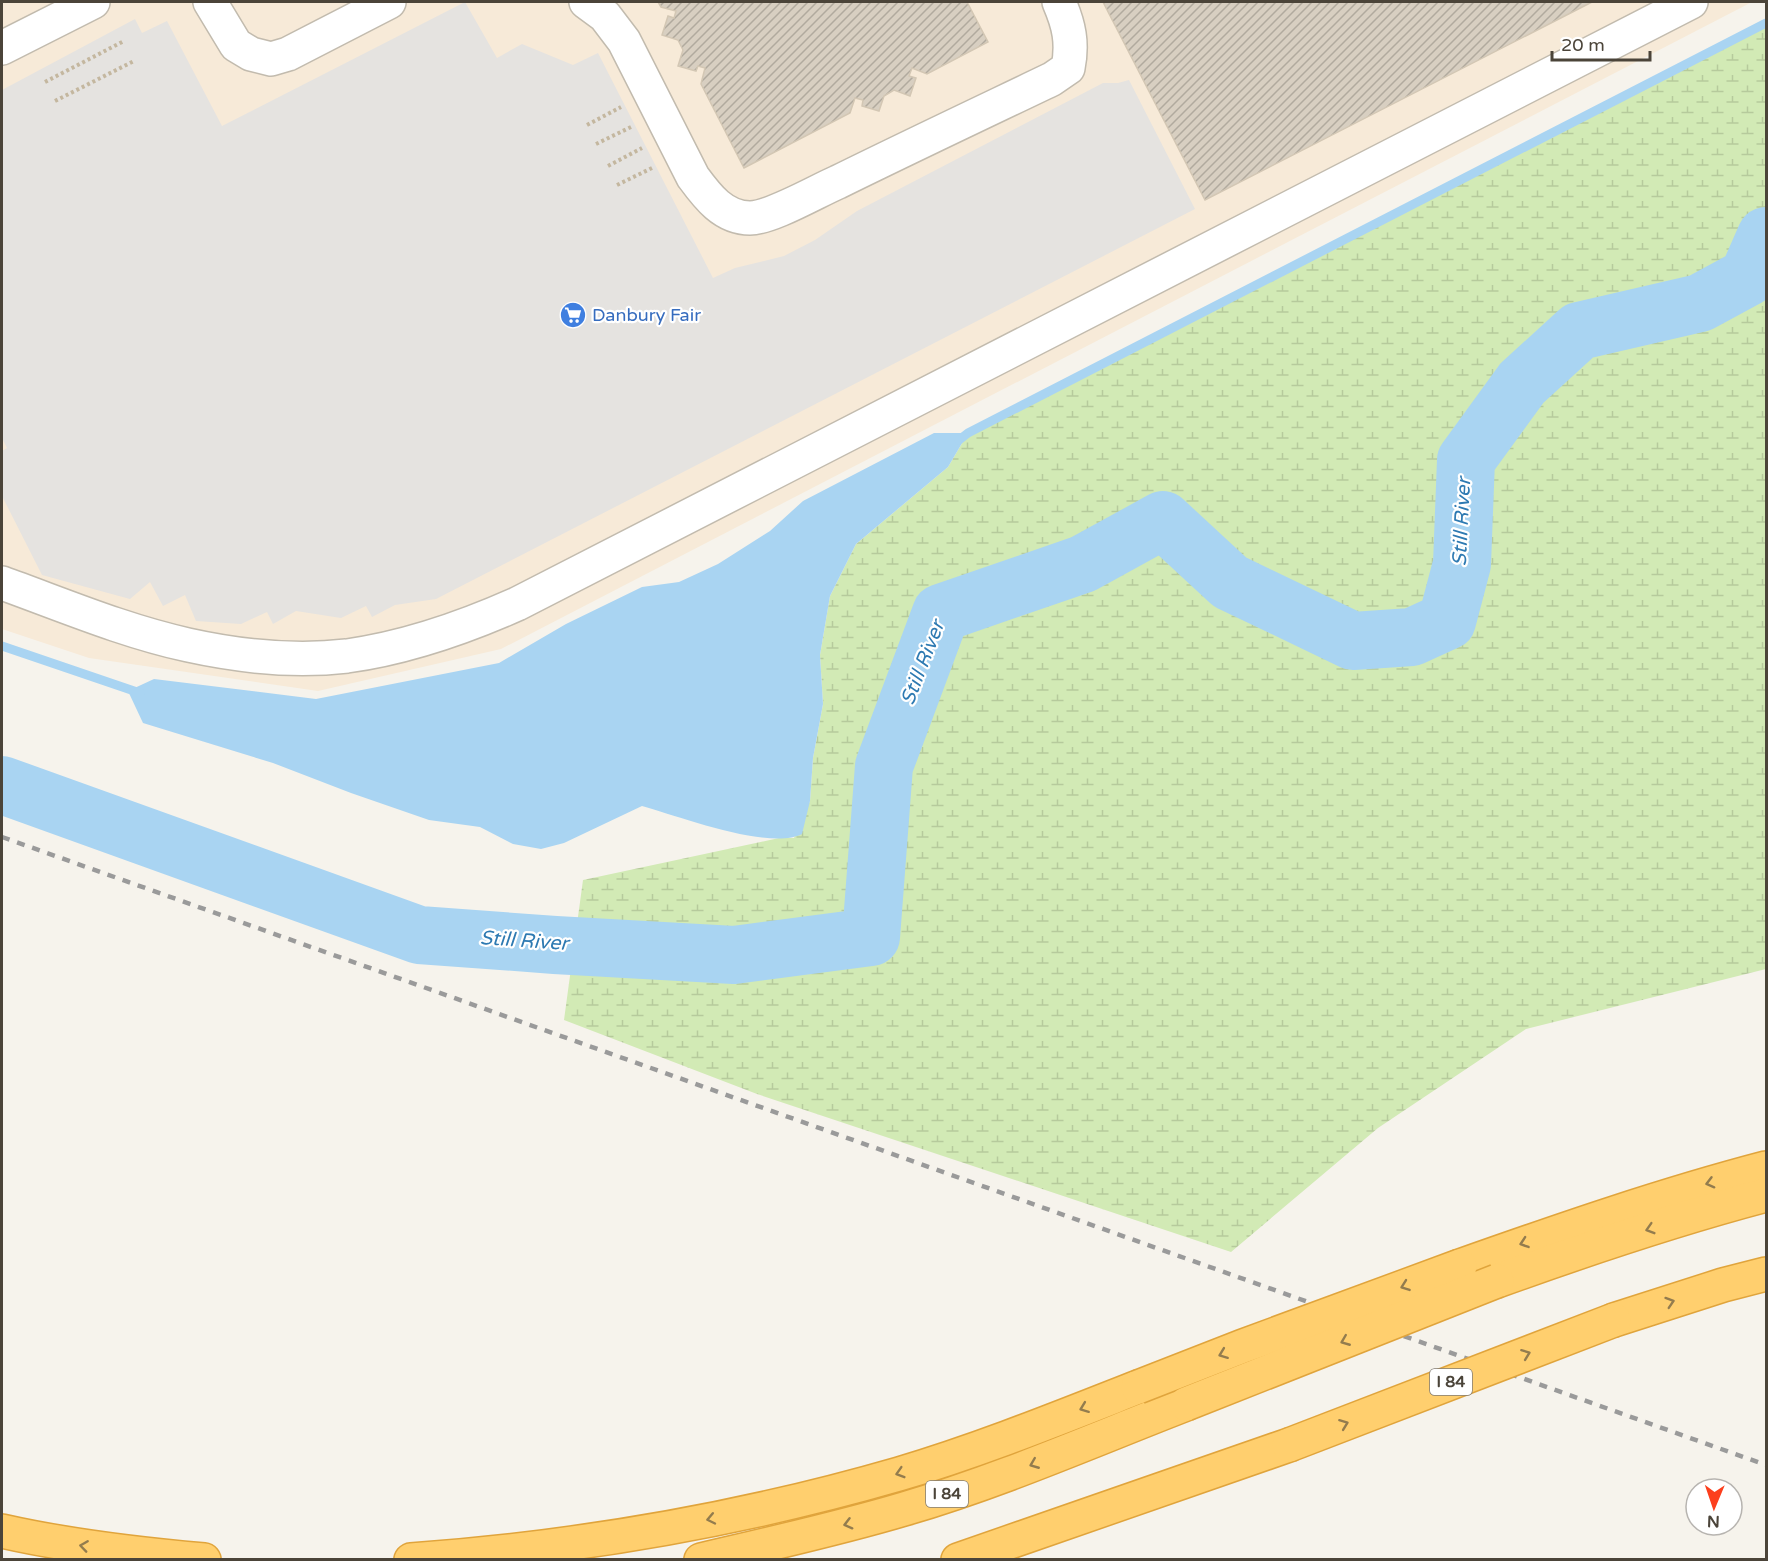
<svg xmlns="http://www.w3.org/2000/svg" width="1768" height="1561" viewBox="0 0 1768 1561" font-family="'Varela Round',sans-serif">
  <style>
    .commercial { fill: #f7ead8 }
    .wetland { fill: url(#wetland-marsh) }
    .parking { fill: #e5e3e0 }
    .water { fill: #a9d4f2 }
    .lines { fill: none; stroke-linecap: round; stroke-linejoin: round }
    .stream { stroke: #a9d4f2; stroke-width: 9 }
    .river { stroke: #a9d4f2; stroke-width: 58 }
    .building { fill: url(#building-hatch); stroke: #d3c7b4; stroke-width: 1.5 }
    .minor-casing { stroke: #c2bbae; stroke-width: 36 }
    .highway-casing { stroke: #e0a43c; stroke-width: 36 }
    .path { stroke: #c4b79f; stroke-width: 4; stroke-dasharray: 3 3; stroke-linecap: butt }
    .minor { stroke: #fff; stroke-width: 33 }
    .highway { stroke: #ffcf6e; stroke-width: 33 }
    .rail { stroke: #9a9a9a; stroke-width: 4.5; stroke-dasharray: 8 8; stroke-linecap: butt }
    .highway-bridge-casing { stroke: #e0a43c; stroke-width: 36; stroke-linecap: butt }
    .highway-bridge { stroke: #ffcf6e; stroke-width: 33 }
    .oneway { stroke: #937c4e }
    .labels { text-anchor: middle; dominant-baseline: central; stroke-width: 4.5; stroke-linejoin: round; paint-order: stroke }
    .shield { fill: #fff; stroke: #817c74; stroke-width: 1.5 }
    .shield-label { font-size: 16px; font-weight: bold; fill: #4b4439 }
    .shop-label { font-size: 18px; fill: #366cbe; stroke: #fff; text-anchor: start }
    .water-label { font-size: 20px; font-style: italic; fill: #2e7ab2; stroke: #fff }
  </style>
  <defs>
    <pattern id="wetland-marsh" width="20" height="14" patternUnits="userSpaceOnUse" patternTransform="scale(1.5)"><rect width="20" height="14" fill="#d2eab5"/><path d="M1 5h8M5 5V1M11 12h8M15 12V8" fill="none" stroke="#b6ca9c"/></pattern>
    <pattern id="building-hatch" width="6" height="6" patternUnits="userSpaceOnUse" patternTransform="scale(1.5)"><rect width="6" height="6" fill="#d8cfc1"/><path d="M-1 1l2-2M0 6l6-6M5 7l2-2" fill="none" stroke="#b1aa9e"/></pattern>
  </defs>
  <rect width="100%" height="100%" fill="#f6f3ec"/>
  <path class="commercial" d="M 2,2 L 1752,2 L 501,649 L 318,691 L 89,658 L 2,629 Z"/>
  <path class="wetland" d="M 1766,23 L 1766,969 L 1526,1029 L 1378,1128 L 1231,1252 L 757,1094 L 564,1020 L 583,880 L 779,838 L 794,838 L 810,801 L 813,758 L 823,704 L 820,655 L 830,596 L 856,544 L 948,467 L 968,433 Z"/>
  <path class="parking" d="M 465,2 L 497,58 L 522,44 L 573,65 L 598,53 L 713,278 L 735,268 L 784,256 L 815,240 L 857,211 L 1103,83 L 1118,83 L 1129,80 L 1195,209 L 436,599 L 395,605 L 372,617 L 366,606 L 341,618 L 296,611 L 273,624 L 267,612 L 241,624 L 196,621 L 185,595 L 163,606 L 150,582 L 130,599 L 42,575 L 2,496 L 2,451 L 7,448 L 2,438 L 2,90 L 135,19 L 142,33 L 167,21 L 222,126 Z"/>
  <path class="water" d="M 934,433 L 968,433 L 948,467 L 856,544 L 830,596 L 820,655 L 823,704 L 813,758 L 810,801 L 802,834 C 770,851 678,816 642,806 L 564,843 L 541,849 L 513,844 L 480,827 L 429,820 L 351,793 L 273,763 L 143,723 L 128,691 L 154,679 L 316,699 L 499,663 L 566,624 L 642,587 L 679,582 L 718,564 L 770,531 L 803,501 Z"/>
  <g class="lines">
    <g class="stream">
      <path d="M 959,440 L 968,433 L 1766,23"/>
      <path d="M 2,646 L 140,693"/>
    </g>
    <path class="river" d="M 2,785 L 419,935 L 555,945 L 734,955 L 871,937 L 884,766 L 941,613 L 1083,564 L 1163,520 L 1230,582 L 1353,641 L 1412,637 L 1447,621 L 1462,564 L 1466,460 L 1522,383 L 1579,331 L 1700,303 L 1748,277 L 1766,236"/>
  </g>
  <g class="building">
    <path d="M 658,2 L 967,2 L 988,42 L 927,74 L 912,68 L 909,76 L 916,78 L 910,96 L 894,90 L 884,96 L 879,111 L 862,106 L 863,100 L 855,98 L 850,113 L 744,168 L 701,84 L 705,68 L 698,66 L 696,71 L 678,66 L 683,50 L 678,40 L 662,35 L 668,16 L 674,18 L 676,11 L 661,7 Z"/>
    <path d="M 1103,2 L 1592,2 L 1205,200 Z"/>
  </g>
  <g class="lines">
    <g class="minor-casing">
      <g id="minor">
        <path d="M 210,2 L 236,45 L 251,54 L 271,59 L 288,54 L 389,2"/>
        <path d="M 586,2 L 605,16 L 624,41 L 693,177 C 707,196 723,218 750,218 C 771,218 817,191 838,182 C 909,147 981,113 1052,79 L 1068,68 C 1073,43 1069,25 1059,2"/>
        <path d="M 2,48 L 93,2"/>
        <path d="M 2,583 C 63,605 124,631 188,645 C 238,656 295,662 347,656 C 405,648 463,628 517,604 L 1691,2"/>
      </g>
    </g>
    <g class="highway-casing">
      <g id="highway">
        <path d="M 1460,1266 C 1562,1230 1663,1195 1766,1168"/>
        <path d="M 1497,1281 C 1586,1249 1675,1219 1766,1195"/>
        <path d="M 1614,1320 L 1723,1285 L 1766,1274"/>
        <path d="M 2,1531 C 68,1546 136,1554 204,1560"/>
        <path d="M 411,1560 C 576,1548 740,1520 899,1474 C 980,1450 1059,1418 1138,1387"/>
        <path d="M 701,1560 C 769,1544 837,1529 904,1509 C 1000,1481 1093,1440 1186,1404"/>
        <path d="M 958,1560 L 1289,1445"/>
      </g>
    </g>
    <g class="path">
      <path d="M 45,82 L 124,41"/>
      <path d="M 55,101 L 134,61"/>
      <path d="M 587,125 L 621,107"/>
      <path d="M 596,144 L 631,127"/>
      <path d="M 608,166 L 642,148"/>
      <path d="M 617,185 L 652,168"/>
    </g>
    <use href="#minor" class="minor"/>
    <use href="#highway" class="highway"/>
    <path class="rail" d="M 2,837 L 1766,1465"/>
    <g class="highway-bridge-casing">
      <g id="highway-bridge">
        <path d="M 1138,1387 L 1243,1346 L 1460,1266"/>
        <path d="M 1186,1404 L 1497,1281"/>
        <path d="M 1289,1445 L 1614,1320"/>
      </g>
    </g>
    <use href="#highway-bridge" class="highway-bridge"/>
  </g>
  <defs><path id="oneway-chevron" d="M-2-3.5L2.5 0L-2 3.5" fill="none" stroke-width="1.6" stroke-linecap="round" stroke-linejoin="round" transform="scale(1.5)"/></defs>
  <g class="oneway">
    <use href="#oneway-chevron" transform="translate(1710 1183) rotate(165)"/>
    <use href="#oneway-chevron" transform="translate(1650 1229) rotate(163)"/>
    <use href="#oneway-chevron" transform="translate(1524 1243) rotate(161)"/>
    <use href="#oneway-chevron" transform="translate(1405 1286) rotate(160)"/>
    <use href="#oneway-chevron" transform="translate(1670 1302) rotate(-18)"/>
    <use href="#oneway-chevron" transform="translate(1345 1341) rotate(158)"/>
    <use href="#oneway-chevron" transform="translate(1223 1354) rotate(159)"/>
    <use href="#oneway-chevron" transform="translate(1526 1354) rotate(-21)"/>
    <use href="#oneway-chevron" transform="translate(1084 1408) rotate(159)"/>
    <use href="#oneway-chevron" transform="translate(1344 1424) rotate(-21)"/>
    <use href="#oneway-chevron" transform="translate(1034 1464) rotate(158)"/>
    <use href="#oneway-chevron" transform="translate(900 1473) rotate(163)"/>
    <use href="#oneway-chevron" transform="translate(711 1519) rotate(168)"/>
    <use href="#oneway-chevron" transform="translate(848 1524) rotate(165)"/>
    <use href="#oneway-chevron" transform="translate(84 1546) rotate(-172)"/>
  </g>
  <defs>
    <g id="supermarket-disc" transform="scale(1.35)"><circle r="9.5" fill="#3f7fe0" stroke="#fff"/><path d="M-6-5.5h2.5l.6 2H6L4.5 2H-2.5L-4.4-4H-6ZM-1.5 3.2a1.3 1.3 0 1 0 .1 0ZM3 3.2a1.3 1.3 0 1 0 .1 0Z" fill="#fff"/></g>
  </defs>
  <g fill-rule="evenodd">
    <use href="#supermarket-disc" x="573" y="315"/>
  </g>
  <g class="labels">
    <g class="shield">
      <rect x="1430" y="1369" width="42" height="26" rx="4.5"/>
      <rect x="926" y="1481" width="42" height="26" rx="4.5"/>
    </g>
    <g class="shield-label">
      <text x="1451" y="1382">I 84</text>
      <text x="947" y="1494">I 84</text>
    </g>
    <g class="shop-label">
      <text x="592" y="315">Danbury Fair</text>
    </g>
    <g class="water-label">
      <text transform="translate(1462 522) rotate(-87)">Still River</text>
      <text transform="translate(923 663) rotate(-69)">Still River</text>
      <text transform="translate(524 941) rotate(4)">Still River</text>
    </g>
  </g>
  <rect width="1768" height="1561" fill="none" stroke="#4b4439" stroke-width="6"/>
  <g transform="translate(1714 1507) rotate(182)"><circle r="28" fill="#ffffff" stroke="#b7b4b0" stroke-width="1.5"/>
  <path d="M0-4.5L10 22L0 15L-10 22Z" fill="#fc3f1d"/>
  <text y="-9" font-size="16" font-weight="bold" text-anchor="middle" fill="#4b4439">N</text>
  </g>
  <path d="M1552 51v9h98v-9" fill="none" stroke="#4b4439" stroke-width="3"/>
  <text x="1561" y="51" font-size="18" fill="#4b4439" stroke="#ffffff" stroke-width="4.5" paint-order="stroke">20 m</text>
</svg>
